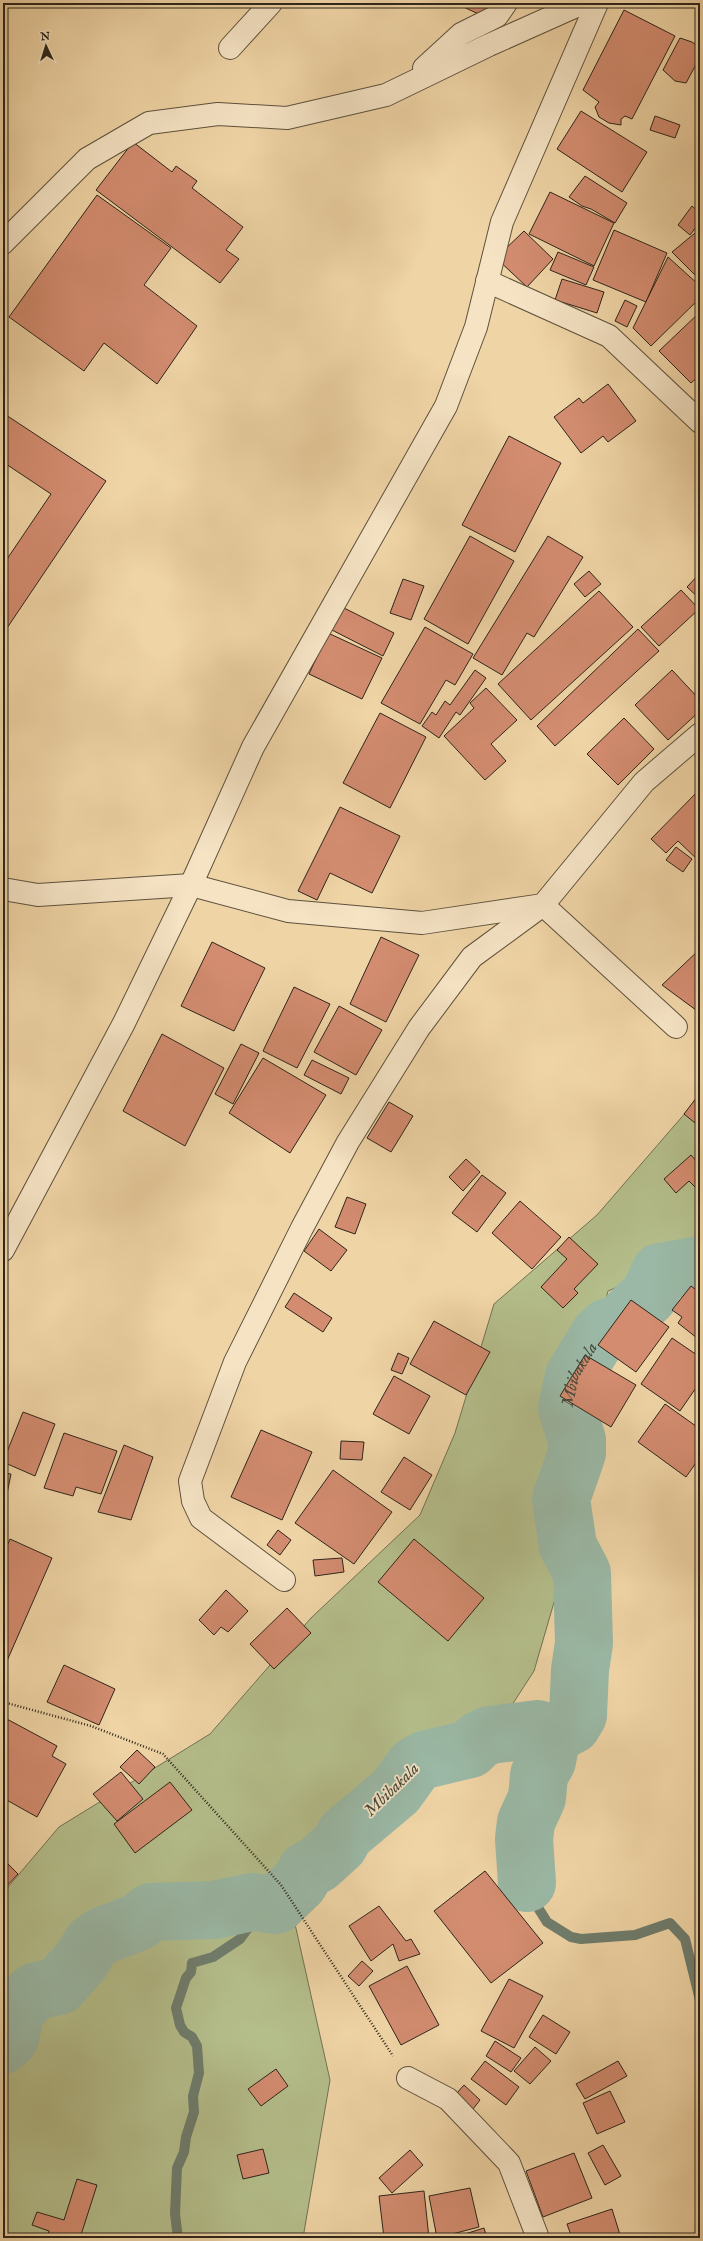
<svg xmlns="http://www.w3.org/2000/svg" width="703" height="2241" viewBox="0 0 703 2241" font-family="'IM FELL English',serif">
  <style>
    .green { fill: #b4be8b; stroke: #717252 }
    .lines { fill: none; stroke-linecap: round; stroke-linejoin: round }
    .stream { stroke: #6f7d6d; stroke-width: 10 }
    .river { stroke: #9ab8a5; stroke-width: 58 }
    .building { fill: #d38c70; stroke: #2e251a }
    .minor-casing { stroke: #5e513d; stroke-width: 24 }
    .path { stroke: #2e251a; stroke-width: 2.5; stroke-dasharray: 1 2; stroke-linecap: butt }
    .minor { stroke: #f5e3c4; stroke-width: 22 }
    .labels { text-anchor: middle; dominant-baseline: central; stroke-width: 3.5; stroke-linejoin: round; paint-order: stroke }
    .water-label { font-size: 17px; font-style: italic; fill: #494a3d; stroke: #f5e3c4 }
  </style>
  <rect width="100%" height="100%" fill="#efd4a5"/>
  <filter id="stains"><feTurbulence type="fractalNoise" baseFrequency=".005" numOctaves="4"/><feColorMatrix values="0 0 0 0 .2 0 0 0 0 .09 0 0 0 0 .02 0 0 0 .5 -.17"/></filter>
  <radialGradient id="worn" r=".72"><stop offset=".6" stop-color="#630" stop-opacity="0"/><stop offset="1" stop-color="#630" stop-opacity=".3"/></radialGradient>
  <path class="green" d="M 700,1096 L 700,1252 L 608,1291 L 576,1425 L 564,1568 L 534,1671 L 475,1762 L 376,1812 L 295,1924 L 330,2080 L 303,2238 L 3,2238 L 3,1893 L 59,1827 L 210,1734 L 311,1618 L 420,1515 L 455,1433 L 494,1304 L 597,1215 Z"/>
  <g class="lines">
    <g class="stream">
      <path d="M 527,1883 L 535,1903 L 547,1922 L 571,1937 L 581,1939 L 635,1935 L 670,1923 L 685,1939 L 700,2000"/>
      <path d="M 178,2238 L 175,2214 L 177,2168 L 184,2152 L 186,2137 L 194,2112 L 193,2096 L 199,2073 L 197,2046 L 192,2037 L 184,2032 L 180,2025 L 176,2008 L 186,1978 L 191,1972 L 192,1963 L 213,1957 L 240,1939 L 265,1905"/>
    </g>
    <g class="river">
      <path d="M 527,1883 L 524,1839 L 526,1822 L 537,1798 L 539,1775 L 547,1761 L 550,1745 L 557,1733"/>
      <path id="s1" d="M 3,2045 L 10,2038 L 15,2014 L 19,2006 L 36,1991 L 59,1986 L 81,1961 L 92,1943 L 102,1936 L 138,1922 L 151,1912 L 214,1910 L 252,1902 L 276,1905 L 299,1883 L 307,1870 L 318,1864 L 339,1845 L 345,1834 L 396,1791 L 414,1766 L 424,1760 L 470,1749 L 479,1740 L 490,1735 L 538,1729 L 547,1733 L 557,1733 L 572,1725 L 578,1715 L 580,1670 L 584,1643 L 582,1573 L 568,1546 L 561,1499 L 577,1453 L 577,1440 L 567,1408 L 574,1376 L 599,1335 L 608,1327 L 620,1326 L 631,1312 L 649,1296 L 660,1272 L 700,1265"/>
    </g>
  </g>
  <g class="building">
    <path d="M 455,3 L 491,3 L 485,17 Z"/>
    <path d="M 624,10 L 675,36 L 632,119 L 625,116 L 621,119 L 621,125 L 609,123 L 599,117 L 595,107 L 599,102 L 583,90 Z"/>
    <path d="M 680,38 L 692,42 L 700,48 L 700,57 L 686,83 L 675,81 L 663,70 Z"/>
    <path d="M 581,111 L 647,152 L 622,192 L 557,149 Z"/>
    <path d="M 655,116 L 680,125 L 675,138 L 650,130 Z"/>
    <path d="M 133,142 L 172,172 L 176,166 L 197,181 L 192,188 L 243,227 L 226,250 L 239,259 L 220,283 L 96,190 Z"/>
    <path d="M 585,176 L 627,203 L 615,223 L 591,209 L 582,206 L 569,197 Z"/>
    <path d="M 550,192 L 614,223 L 594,266 L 529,234 Z"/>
    <path d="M 97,195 L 171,248 L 144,285 L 197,326 L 157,384 L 104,343 L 84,371 L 9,317 Z"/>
    <path d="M 692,206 L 700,213 L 700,222 L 690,235 L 678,225 Z"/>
    <path d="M 700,229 L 700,280 L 672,252 Z"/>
    <path d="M 614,230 L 667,253 L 646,302 L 593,280 Z"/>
    <path d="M 524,231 L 553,259 L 527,287 L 496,258 Z"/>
    <path d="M 558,252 L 594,267 L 586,285 L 550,270 Z"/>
    <path d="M 668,257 L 700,286 L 700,298 L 651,346 L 633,328 Z"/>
    <path d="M 562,279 L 604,292 L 597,313 L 555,300 Z"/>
    <path d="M 625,300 L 637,306 L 627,327 L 615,321 Z"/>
    <path d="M 700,312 L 700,375 L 691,383 L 659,351 Z"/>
    <path d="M 608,384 L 636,421 L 608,442 L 603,436 L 581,453 L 554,417 L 579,398 L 583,403 Z"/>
    <path d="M 3,413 L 106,481 L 3,634 L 3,565 L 51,494 L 3,462 Z"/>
    <path d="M 509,436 L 561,463 L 515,552 L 462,525 Z"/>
    <path d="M 470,536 L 514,561 L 468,644 L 424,619 Z"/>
    <path d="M 548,536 L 583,557 L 534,637 L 527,633 L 502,675 L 473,658 Z"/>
    <path d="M 589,571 L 601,584 L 585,597 L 574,584 Z"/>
    <path d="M 700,573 L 700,599 L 687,587 Z"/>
    <path d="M 403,579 L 424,586 L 411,620 L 390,613 Z"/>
    <path d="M 681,590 L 699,609 L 659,646 L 641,627 Z"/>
    <path d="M 599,591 L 633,627 L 531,720 L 498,684 Z"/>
    <path d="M 342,607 L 394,633 L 383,656 L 330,629 Z"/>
    <path d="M 425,627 L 473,654 L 455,685 L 446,680 L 420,724 L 381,703 Z"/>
    <path d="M 638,629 L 659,651 L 555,746 L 537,726 Z"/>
    <path d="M 328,633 L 382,658 L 362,699 L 309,674 Z"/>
    <path d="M 475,670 L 486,678 L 460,715 L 456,712 L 439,738 L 422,726 L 432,712 L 436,715 L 445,701 L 450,705 Z"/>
    <path d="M 672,670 L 700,700 L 700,711 L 668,740 L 635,705 Z"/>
    <path d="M 486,688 L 517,720 L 491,744 L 506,761 L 485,780 L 444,736 L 474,708 L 470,703 Z"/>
    <path d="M 380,713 L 426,737 L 390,808 L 343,783 Z"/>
    <path d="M 624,718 L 654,749 L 618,785 L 587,754 Z"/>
    <path d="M 700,789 L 700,862 L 678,841 L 666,853 L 651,839 Z"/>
    <path d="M 340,807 L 400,836 L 372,893 L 330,873 L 317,900 L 298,891 Z"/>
    <path d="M 676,847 L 692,859 L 683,872 L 666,860 Z"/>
    <path d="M 381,937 L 419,955 L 386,1022 L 350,1004 Z"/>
    <path d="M 212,942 L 265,968 L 234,1031 L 181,1006 Z"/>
    <path d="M 700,949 L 700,1013 L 662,985 Z"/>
    <path d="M 294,987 L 330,1004 L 297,1068 L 263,1051 Z"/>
    <path d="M 339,1006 L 382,1030 L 356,1075 L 314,1052 Z"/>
    <path d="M 162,1034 L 224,1068 L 185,1146 L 123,1111 Z"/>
    <path d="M 241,1044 L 259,1053 L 233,1104 L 215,1094 Z"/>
    <path d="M 263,1058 L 326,1095 L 290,1153 L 229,1113 Z"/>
    <path d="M 312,1060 L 349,1078 L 341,1094 L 304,1075 Z"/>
    <path d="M 700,1093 L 700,1127 L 684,1114 Z"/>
    <path d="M 389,1102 L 413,1116 L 391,1152 L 367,1138 Z"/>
    <path d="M 691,1155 L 700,1165 L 700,1184 L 696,1188 L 689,1181 L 676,1193 L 664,1179 Z"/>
    <path d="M 466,1159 L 480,1172 L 463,1191 L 449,1177 Z"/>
    <path d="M 482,1175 L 506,1193 L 477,1232 L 452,1213 Z"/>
    <path d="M 347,1197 L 366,1204 L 355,1234 L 335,1227 Z"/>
    <path d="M 520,1201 L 561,1237 L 532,1269 L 492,1233 Z"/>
    <path d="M 319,1229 L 347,1250 L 331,1271 L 304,1251 Z"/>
    <path d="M 569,1237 L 598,1264 L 574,1289 L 578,1293 L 563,1308 L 541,1287 L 567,1259 L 557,1250 Z"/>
    <path d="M 691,1286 L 700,1293 L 700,1333 L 697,1338 L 678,1323 L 682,1317 L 672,1310 Z"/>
    <path d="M 294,1293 L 332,1318 L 323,1332 L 285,1307 Z"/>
    <path d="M 631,1300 L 669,1327 L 636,1372 L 598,1345 Z"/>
    <path d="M 434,1321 L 490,1352 L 466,1395 L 410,1364 Z"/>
    <path d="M 672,1338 L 700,1357 L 700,1382 L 680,1411 L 641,1384 Z"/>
    <path d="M 398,1353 L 409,1358 L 402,1374 L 391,1370 Z"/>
    <path d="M 585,1355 L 636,1385 L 611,1427 L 560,1396 Z"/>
    <path d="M 394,1376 L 430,1396 L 409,1434 L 373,1414 Z"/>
    <path d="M 665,1404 L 700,1429 L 700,1457 L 686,1477 L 638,1442 Z"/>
    <path d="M 23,1412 L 55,1424 L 35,1476 L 3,1462 Z"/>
    <path d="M 261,1430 L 312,1452 L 282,1520 L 231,1497 Z"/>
    <path d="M 64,1433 L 117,1451 L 101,1494 L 76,1487 L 73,1496 L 44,1488 Z"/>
    <path d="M 341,1441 L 364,1442 L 362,1460 L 340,1459 Z"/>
    <path d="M 124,1445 L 153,1457 L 131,1520 L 98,1512 Z"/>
    <path d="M 404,1457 L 432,1475 L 410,1510 L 381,1492 Z"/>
    <path d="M 333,1470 L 392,1512 L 354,1564 L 295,1523 Z"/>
    <path d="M 3,1473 L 11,1474 L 5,1504 L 3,1503 Z"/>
    <path d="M 278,1530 L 291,1540 L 280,1555 L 267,1545 Z"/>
    <path d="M 10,1539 L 52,1558 L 3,1670 L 3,1556 Z"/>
    <path d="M 414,1539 L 484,1598 L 448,1641 L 378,1582 Z"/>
    <path d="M 342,1558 L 344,1572 L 315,1576 L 313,1560 Z"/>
    <path d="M 226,1590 L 248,1611 L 228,1632 L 221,1627 L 214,1635 L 199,1620 Z"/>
    <path d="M 287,1608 L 311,1633 L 274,1669 L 250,1644 Z"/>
    <path d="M 64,1665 L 115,1689 L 99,1725 L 47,1702 Z"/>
    <path d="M 5,1718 L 57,1746 L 52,1756 L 66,1764 L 37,1817 L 3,1798 L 3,1722 Z"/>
    <path d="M 137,1750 L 155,1767 L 139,1784 L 120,1767 Z"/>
    <path d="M 121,1772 L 143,1799 L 117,1821 L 93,1794 Z"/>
    <path d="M 170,1782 L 192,1810 L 135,1853 L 114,1824 Z"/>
    <path d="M 4,1860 L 18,1874 L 3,1890 L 3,1861 Z"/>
    <path d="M 485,1871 L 543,1943 L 491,1983 L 434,1911 Z"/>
    <path d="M 379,1906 L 406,1941 L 411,1939 L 420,1954 L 399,1961 L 393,1944 L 371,1961 L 349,1926 Z"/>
    <path d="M 362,1961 L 373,1971 L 359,1986 L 348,1976 Z"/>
    <path d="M 407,1966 L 439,2025 L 401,2045 L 369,1986 Z"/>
    <path d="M 509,1979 L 543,1996 L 514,2048 L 481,2031 Z"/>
    <path d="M 543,2015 L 570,2032 L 556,2054 L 529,2037 Z"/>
    <path d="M 495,2041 L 521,2058 L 511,2072 L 486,2056 Z"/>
    <path d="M 535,2047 L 551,2061 L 530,2084 L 514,2071 Z"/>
    <path d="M 485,2061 L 519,2087 L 506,2105 L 471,2079 Z"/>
    <path d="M 618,2061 L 627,2076 L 585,2099 L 576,2084 Z"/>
    <path d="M 276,2069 L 288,2086 L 261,2106 L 248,2089 Z"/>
    <path d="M 464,2085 L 480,2100 L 473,2109 L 456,2094 Z"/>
    <path d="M 610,2091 L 625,2122 L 597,2134 L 583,2103 Z"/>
    <path d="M 603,2145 L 621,2176 L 605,2185 L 588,2153 Z"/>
    <path d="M 263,2149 L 269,2173 L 243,2179 L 237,2155 Z"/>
    <path d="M 410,2150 L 423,2165 L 392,2193 L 379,2178 Z"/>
    <path d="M 574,2153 L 592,2198 L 543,2217 L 526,2171 Z"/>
    <path d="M 77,2179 L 97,2185 L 80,2238 L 47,2238 L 49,2231 L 32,2225 L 37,2212 L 64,2220 Z"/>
    <path d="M 470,2188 L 479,2227 L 437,2238 L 429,2196 Z"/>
    <path d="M 424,2191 L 429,2238 L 384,2238 L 379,2196 Z"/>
    <path d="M 612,2209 L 621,2238 L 572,2238 L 567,2224 Z"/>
    <path d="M 484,2228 L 487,2238 L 452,2238 Z"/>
  </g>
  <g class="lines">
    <g class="minor-casing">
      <g id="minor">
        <path d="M 230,48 L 271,3"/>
        <path d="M 424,68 L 461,34 L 497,16 L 506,3"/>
        <path d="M 3,243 L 87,159 L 149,123 L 218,114 L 287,118 L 386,95 L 489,45 L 583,3"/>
        <path d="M 487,281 L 609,336 L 700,422"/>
        <path d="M 3,889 L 38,895 L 191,885 L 288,911 L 422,923 L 543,905 L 676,1027"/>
        <path d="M 3,1250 L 124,1023 L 191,885 L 253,747 L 446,406 L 476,327 L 502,222 L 597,3"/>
        <path d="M 284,1580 L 201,1518 L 193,1501 L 190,1481 L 235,1362 L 302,1228 L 348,1142 L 419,1028 L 472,957 L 543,905 L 644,782 L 700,734"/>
        <path d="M 408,2078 L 448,2099 L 509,2163 L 538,2238"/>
      </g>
    </g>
    <path class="path" d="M 3,1702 L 91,1726 L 163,1754 L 281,1885 L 393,2056"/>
    <use href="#minor" class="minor"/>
  </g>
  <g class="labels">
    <g class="water-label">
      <text stroke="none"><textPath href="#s1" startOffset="1067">Mbibakala</textPath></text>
      <text transform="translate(392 1790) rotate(-44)">Mbibakala</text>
    </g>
  </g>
  <rect width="703" height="2241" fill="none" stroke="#efd4a5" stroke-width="16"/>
  <rect x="4" y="4" width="695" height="2233" fill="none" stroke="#2e251a" stroke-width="2"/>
  <rect x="8" y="8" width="687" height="2225" fill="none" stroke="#2e251a"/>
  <g transform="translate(46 46) rotate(356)" stroke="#f5e3c4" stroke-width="3" paint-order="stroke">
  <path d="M0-3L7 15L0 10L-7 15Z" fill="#2e251a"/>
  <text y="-6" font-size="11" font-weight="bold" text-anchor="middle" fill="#2e251a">N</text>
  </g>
  <rect width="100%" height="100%" filter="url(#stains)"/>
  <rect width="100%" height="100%" fill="url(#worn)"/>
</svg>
